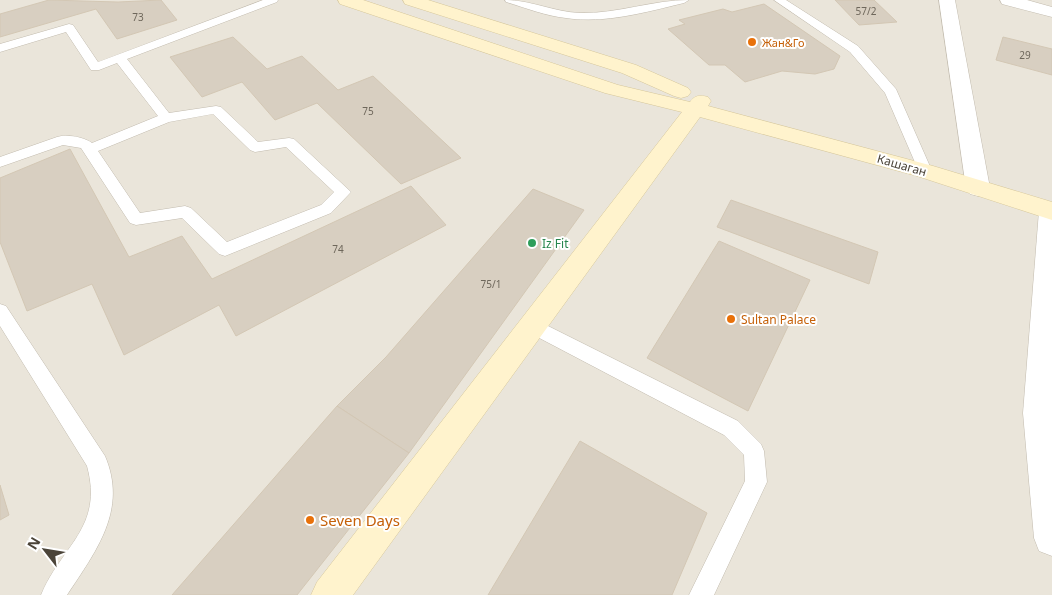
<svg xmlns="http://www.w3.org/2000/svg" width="1052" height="595" viewBox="0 0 1052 595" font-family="'Noto Sans',sans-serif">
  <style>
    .residential { fill: #eae5da }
    .building { fill: #d8cfc1; stroke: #d3c7b4 }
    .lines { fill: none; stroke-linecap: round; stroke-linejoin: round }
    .lane-casing { stroke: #c2bbae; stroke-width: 1 }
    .street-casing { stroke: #c2bbae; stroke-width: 1 }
    .secondary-casing { stroke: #d6c79b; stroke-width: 1 }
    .lane { fill: #fff; fill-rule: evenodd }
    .street { fill: #fff; fill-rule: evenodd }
    .secondary { fill: #fff3cd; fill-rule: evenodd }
    .food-dot { fill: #e8710a; stroke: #fff; stroke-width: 2 }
    .leisure-dot { fill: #2e9e5b; stroke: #fff; stroke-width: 2 }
    .labels { text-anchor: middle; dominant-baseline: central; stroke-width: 4; stroke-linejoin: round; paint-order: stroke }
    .number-label { font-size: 10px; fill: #6e675b }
    .far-food-label { font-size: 11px; fill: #c56008; stroke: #fff; text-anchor: start }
    .street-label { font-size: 12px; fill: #4b4439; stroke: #fff }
    .leisure-label { font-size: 12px; fill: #27864d; stroke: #fff; text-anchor: start }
    .food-label { font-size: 12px; fill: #c56008; stroke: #fff; text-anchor: start }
    .near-food-label { font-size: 15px; fill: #c56008; stroke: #fff; text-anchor: start }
  </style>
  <rect width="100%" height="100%" fill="#f6f3ec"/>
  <rect class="residential" x="0" y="0" width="1052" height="595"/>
  <g class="building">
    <path d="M 49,0 L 118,2 L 161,0 L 177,20 L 117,39 L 96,9 L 0,37 L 0,14 Z"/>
    <path d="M 835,0 L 874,0 L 897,22 L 859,25 Z"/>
    <path d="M 764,4 L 840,56 L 834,69 L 815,74 L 782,71 L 745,82 L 725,65 L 709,65 L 668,29 L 685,24 L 679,20 L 723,9 L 732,12 Z"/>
    <path d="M 233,37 L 267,69 L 302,56 L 338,90 L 373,76 L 461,158 L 401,184 L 317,103 L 275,120 L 242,82 L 202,97 L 170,57 Z"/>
    <path d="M 1003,37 L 1052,49 L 1052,75 L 996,60 Z"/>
    <path d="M 70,149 L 129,257 L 182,236 L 212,279 L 411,186 L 446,225 L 236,336 L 219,305 L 124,355 L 92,284 L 27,311 L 0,242 L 0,178 Z"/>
    <path d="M 533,189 L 584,210 L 409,453 L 337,406 L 386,357 Z"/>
    <path d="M 731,200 L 878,252 L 869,284 L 717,227 Z"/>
    <path d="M 719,241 L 810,280 L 748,411 L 647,358 Z"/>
    <path d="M 337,406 L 409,453 L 297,595 L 172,595 Z"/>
    <path d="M 580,441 L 707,513 L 672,595 L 488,595 Z"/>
    <path d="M 0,485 L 9,515 L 0,520 Z"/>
  </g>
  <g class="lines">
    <g class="lane-casing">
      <g id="lane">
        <path d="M 263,0 L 278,0 L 277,2 L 127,59 L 169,113 L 216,106 L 221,107 L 258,142 L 289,138 L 294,139 L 351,192 L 331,213 L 225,256 L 219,254 L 182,218 L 136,225 L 130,223 L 81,148 L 63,145 L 0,167 L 0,157 L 57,137 C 67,134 84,137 92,143 L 158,116 L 117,63 L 99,70 L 91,70 L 66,32 L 0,52 L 0,44 L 69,24 L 73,25 L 98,62 ZM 213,114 L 250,150 L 255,152 L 286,147 L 334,192 L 321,205 L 227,242 L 191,208 L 185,206 L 140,213 L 98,151 L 169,122 Z"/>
        <path d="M 505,0 C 531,0 554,12 580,13 C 617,14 652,0 689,0 L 684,3 C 646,12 605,24 566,18 C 546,16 526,8 506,2 Z"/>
        <path d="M 774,0 L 786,0 L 858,46 L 896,89 L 932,171 L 930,174 L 920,174 L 885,93 L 850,52 Z"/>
        <path d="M 0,304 L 6,306 L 105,456 C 128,510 96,551 67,595 L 41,595 C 61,546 104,528 87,466 L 0,326 Z"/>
        <path d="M 532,318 L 738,421 L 761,444 L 764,451 L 767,482 L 714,595 L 689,595 L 745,481 L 744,455 L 724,435 L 526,331 L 523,326 L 526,321 Z"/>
      </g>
    </g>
    <g class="street-casing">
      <g id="street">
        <path d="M 939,0 L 955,0 L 990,188 L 986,194 L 978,196 L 970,194 L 966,188 Z"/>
        <path d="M 1000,0 L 1027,0 L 1052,7 L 1052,17 L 1002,4 Z"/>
        <path d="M 1051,202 L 1052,203 L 1052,556 L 1039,551 L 1034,538 L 1023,413 L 1039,211 L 1042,205 Z"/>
      </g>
    </g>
    <g class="secondary-casing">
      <g id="secondary">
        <path d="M 338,0 L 363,0 L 618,85 L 690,102 C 695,95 700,95 708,97 L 711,101 L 708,106 L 933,166 L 1052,202 L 1052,220 L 917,176 L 700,117 L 353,595 L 311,595 L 317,582 L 682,112 L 605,93 L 340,4 Z"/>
        <path d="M 403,0 L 428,0 L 636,65 L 688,88 L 691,92 L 688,96 L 681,98 L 674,96 L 622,73 L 405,4 Z"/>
      </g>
    </g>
    <use href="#lane" class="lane"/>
    <use href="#street" class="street"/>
    <use href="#secondary" class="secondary"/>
  </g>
  <g class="food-dot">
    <circle cx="752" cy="42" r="5"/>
    <circle cx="731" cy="319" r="5"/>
    <circle cx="310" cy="520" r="5"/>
  </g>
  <circle class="leisure-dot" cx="532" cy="243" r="5"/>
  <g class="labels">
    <g class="number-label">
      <text x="866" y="11">57/2</text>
      <text x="138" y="17">73</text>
      <text x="1025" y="55">29</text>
      <text x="368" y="111">75</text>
      <text x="338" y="249">74</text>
      <text x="491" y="284">75/1</text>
    </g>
    <g class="far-food-label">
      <text x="762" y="42">Жан&amp;Го</text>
    </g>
    <g class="street-label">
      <text transform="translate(902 165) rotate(16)">Кашаган</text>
    </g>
    <g class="leisure-label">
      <text x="542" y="243">Iz Fit</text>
    </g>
    <g class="food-label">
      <text x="741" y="319">Sultan Palace</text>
    </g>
    <g class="near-food-label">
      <text x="320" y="520">Seven Days</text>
    </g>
  </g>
  <g transform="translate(45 550) rotate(301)" stroke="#ffffff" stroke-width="4" paint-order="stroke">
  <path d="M0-4L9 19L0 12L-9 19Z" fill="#4b4439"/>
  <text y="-8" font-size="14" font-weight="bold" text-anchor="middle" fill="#4b4439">N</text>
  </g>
</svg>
